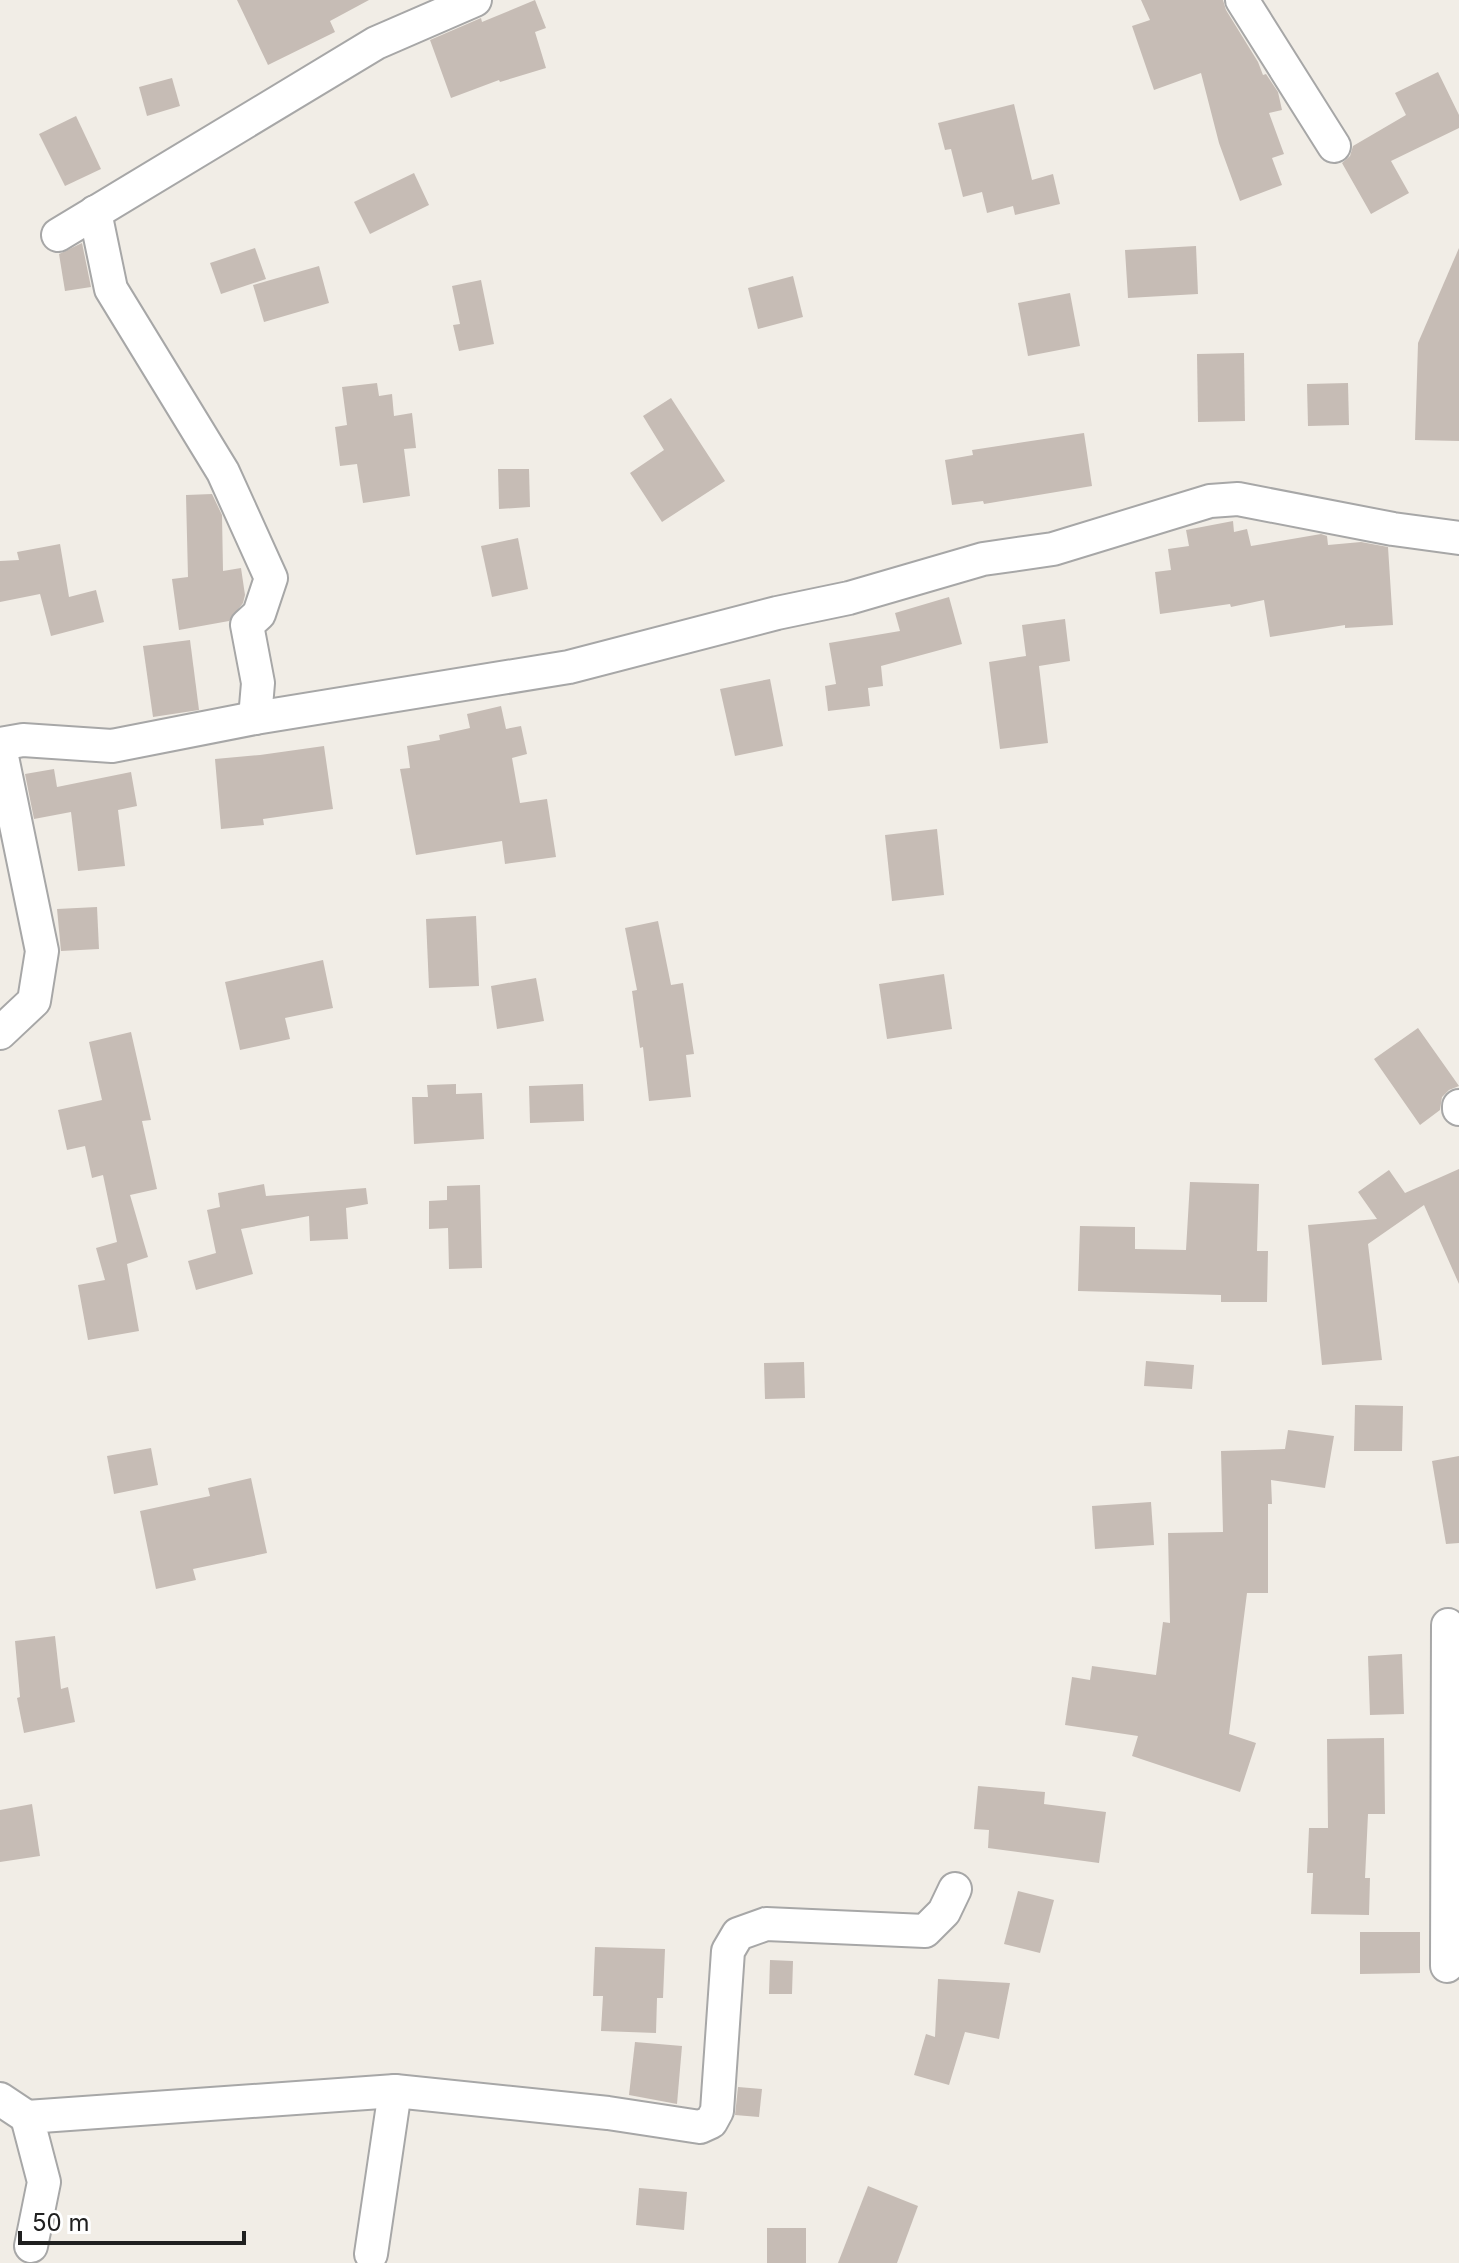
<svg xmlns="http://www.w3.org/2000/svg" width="1459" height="2263" viewBox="0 0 1459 2263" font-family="Inter,sans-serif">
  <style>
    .building { fill: #c6bcb5 }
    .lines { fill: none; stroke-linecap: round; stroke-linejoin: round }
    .minor-casing { stroke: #a7a7a7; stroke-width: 36 }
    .minor { stroke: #fff; stroke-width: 32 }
  </style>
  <rect width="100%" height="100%" fill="#f1ede6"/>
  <g class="building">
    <path d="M 237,0 L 369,0 L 330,21 L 335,32 L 268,65 Z"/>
    <path d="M 535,0 L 546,28 L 535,32 L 546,68 L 500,82 L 499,80 L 451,98 L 430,40 L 481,18 L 482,22 Z"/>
    <path d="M 1141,0 L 1223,0 L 1226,10 L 1258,62 L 1263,75 L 1266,74 L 1278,92 L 1282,110 L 1269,113 L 1284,154 L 1272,158 L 1282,185 L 1240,201 L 1219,143 L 1201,73 L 1154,90 L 1132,26 L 1150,20 Z"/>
    <path d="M 1438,72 L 1459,115 L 1459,128 L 1391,161 L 1409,193 L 1371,214 L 1342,163 L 1350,156 L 1353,146 L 1406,115 L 1395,93 Z"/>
    <path d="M 172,78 L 180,106 L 147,116 L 139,87 Z"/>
    <path d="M 1014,104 L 1032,180 L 1053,174 L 1060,204 L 1015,215 L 1013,206 L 987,213 L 982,192 L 963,197 L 951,149 L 945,150 L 938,123 Z"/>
    <path d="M 76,116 L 101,169 L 65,186 L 39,134 Z"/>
    <path d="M 414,173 L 429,205 L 370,234 L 354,202 Z"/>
    <path d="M 82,243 L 91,287 L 65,291 L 59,254 Z"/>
    <path d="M 1196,246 L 1198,294 L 1128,298 L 1125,250 Z"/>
    <path d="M 255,248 L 266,279 L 221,294 L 210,263 Z"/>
    <path d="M 1459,248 L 1459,441 L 1415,440 L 1418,343 Z"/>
    <path d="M 319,266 L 329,303 L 264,322 L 253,285 Z"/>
    <path d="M 793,276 L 803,317 L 758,329 L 748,288 Z"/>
    <path d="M 481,280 L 494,344 L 459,351 L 453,325 L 460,324 L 452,286 Z"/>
    <path d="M 1070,293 L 1080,346 L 1028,356 L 1018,303 Z"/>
    <path d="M 1244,353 L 1245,421 L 1198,422 L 1197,354 Z"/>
    <path d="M 377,383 L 379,396 L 392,394 L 394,416 L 412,413 L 416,448 L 404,449 L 410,496 L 363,503 L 357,464 L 340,466 L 335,427 L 347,425 L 342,387 Z"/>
    <path d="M 1348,383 L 1349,425 L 1308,426 L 1307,384 Z"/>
    <path d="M 671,398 L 725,481 L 662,522 L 630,473 L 664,450 L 643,416 Z"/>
    <path d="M 1084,433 L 1092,486 L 984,504 L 983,501 L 952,505 L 945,460 L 973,455 L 972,450 Z"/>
    <path d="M 498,469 L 529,469 L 530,507 L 499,509 Z"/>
    <path d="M 212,494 L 222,515 L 223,571 L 241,568 L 245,595 L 243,603 L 229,621 L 179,630 L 172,579 L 188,577 L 186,495 Z"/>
    <path d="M 1233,521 L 1234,532 L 1247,529 L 1251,546 L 1321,534 L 1327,536 L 1328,545 L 1361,542 L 1388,547 L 1393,625 L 1345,628 L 1345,625 L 1270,637 L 1264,600 L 1231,607 L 1230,604 L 1160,614 L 1155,572 L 1171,570 L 1168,549 L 1189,546 L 1186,530 Z"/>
    <path d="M 518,538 L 528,589 L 492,597 L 481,546 Z"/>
    <path d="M 60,544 L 69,597 L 96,590 L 104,622 L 51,636 L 40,594 L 0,602 L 0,561 L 19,560 L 17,552 Z"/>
    <path d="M 949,597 L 962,644 L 881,666 L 883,686 L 868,688 L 870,706 L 828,711 L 825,686 L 836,684 L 829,643 L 900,631 L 895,613 Z"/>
    <path d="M 1065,619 L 1070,661 L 1039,666 L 1048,743 L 1000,749 L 989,662 L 1026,656 L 1022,625 Z"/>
    <path d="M 190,640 L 199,710 L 153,717 L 143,646 Z"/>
    <path d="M 770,679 L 783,746 L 735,756 L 720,689 Z"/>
    <path d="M 501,706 L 506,729 L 521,726 L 527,754 L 512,758 L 520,803 L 547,799 L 556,857 L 505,864 L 502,841 L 416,855 L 400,769 L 410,768 L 407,746 L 440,740 L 439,735 L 470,728 L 467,714 Z"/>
    <path d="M 324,746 L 333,809 L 263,819 L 264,825 L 221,829 L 215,759 L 260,755 Z"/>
    <path d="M 54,769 L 57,787 L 131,772 L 137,806 L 118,810 L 125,866 L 78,871 L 71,812 L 34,819 L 25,774 Z"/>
    <path d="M 937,829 L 944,895 L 892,901 L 885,835 Z"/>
    <path d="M 97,907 L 99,949 L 61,951 L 57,909 Z"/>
    <path d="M 476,916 L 479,986 L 429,988 L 426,919 Z"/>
    <path d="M 658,921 L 671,985 L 683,983 L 694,1054 L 686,1055 L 691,1097 L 649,1101 L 643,1047 L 640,1048 L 632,991 L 637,990 L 625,928 Z"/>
    <path d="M 323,960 L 333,1008 L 285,1018 L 290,1039 L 240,1050 L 225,982 Z"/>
    <path d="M 944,974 L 952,1029 L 887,1039 L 879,984 Z"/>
    <path d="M 536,978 L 544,1021 L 497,1029 L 491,986 Z"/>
    <path d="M 1418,1028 L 1459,1086 L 1449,1090 L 1442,1097 L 1440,1110 L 1420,1125 L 1374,1059 Z"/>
    <path d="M 131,1032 L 151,1120 L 142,1121 L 157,1189 L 130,1195 L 148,1257 L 127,1264 L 139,1331 L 88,1340 L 78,1285 L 105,1280 L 96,1248 L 117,1242 L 103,1175 L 92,1178 L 85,1146 L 67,1150 L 58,1110 L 102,1100 L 89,1042 Z"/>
    <path d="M 456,1084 L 456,1094 L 482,1093 L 484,1139 L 414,1144 L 412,1097 L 428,1097 L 427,1085 Z"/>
    <path d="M 583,1084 L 584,1121 L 530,1123 L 529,1086 Z"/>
    <path d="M 1459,1169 L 1459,1284 L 1424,1205 L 1368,1244 L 1382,1360 L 1322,1365 L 1308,1225 L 1377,1219 L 1358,1192 L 1389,1170 L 1405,1193 Z"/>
    <path d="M 1190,1182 L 1259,1184 L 1257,1251 L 1268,1251 L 1267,1302 L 1221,1302 L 1221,1295 L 1078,1291 L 1080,1226 L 1135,1227 L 1135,1249 L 1186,1250 Z"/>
    <path d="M 264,1184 L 266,1196 L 366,1188 L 368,1204 L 346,1208 L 348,1239 L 310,1241 L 309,1216 L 241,1229 L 253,1274 L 196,1290 L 188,1261 L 216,1253 L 207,1210 L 220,1207 L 218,1193 Z"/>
    <path d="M 480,1185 L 482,1268 L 449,1269 L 448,1228 L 429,1229 L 429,1201 L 447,1200 L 447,1186 Z"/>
    <path d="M 1146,1361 L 1194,1365 L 1192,1389 L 1144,1386 Z"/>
    <path d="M 804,1362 L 805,1398 L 765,1399 L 764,1363 Z"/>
    <path d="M 1355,1405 L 1403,1406 L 1402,1451 L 1354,1451 Z"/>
    <path d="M 1288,1430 L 1334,1436 L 1325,1488 L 1271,1480 L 1272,1504 L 1268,1504 L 1268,1593 L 1247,1593 L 1229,1734 L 1256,1743 L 1240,1792 L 1132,1756 L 1138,1736 L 1065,1725 L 1072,1677 L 1090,1680 L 1092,1666 L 1156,1675 L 1163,1622 L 1170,1623 L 1168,1533 L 1223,1532 L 1221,1451 L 1285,1449 Z"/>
    <path d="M 151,1448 L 158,1485 L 114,1494 L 107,1456 Z"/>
    <path d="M 1459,1456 L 1459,1543 L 1446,1544 L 1432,1461 Z"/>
    <path d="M 251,1478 L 267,1553 L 193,1569 L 196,1580 L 156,1589 L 140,1511 L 210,1496 L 208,1488 Z"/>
    <path d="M 1151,1502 L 1154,1545 L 1095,1549 L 1092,1506 Z"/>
    <path d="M 55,1636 L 61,1689 L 68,1687 L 75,1722 L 24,1733 L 17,1698 L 20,1697 L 15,1641 Z"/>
    <path d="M 1402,1654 L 1404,1714 L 1370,1715 L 1368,1656 Z"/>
    <path d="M 1384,1738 L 1385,1814 L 1368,1814 L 1365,1878 L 1370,1878 L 1369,1915 L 1311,1914 L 1313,1873 L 1307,1873 L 1309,1828 L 1328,1828 L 1327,1739 Z"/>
    <path d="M 978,1786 L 1045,1792 L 1044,1804 L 1106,1812 L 1099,1863 L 988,1848 L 989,1830 L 974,1829 Z"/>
    <path d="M 32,1804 L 40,1856 L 0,1862 L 0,1810 Z"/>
    <path d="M 1018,1891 L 1054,1900 L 1040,1953 L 1004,1944 Z"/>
    <path d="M 1360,1932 L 1420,1932 L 1420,1973 L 1360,1974 Z"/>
    <path d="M 595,1947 L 665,1949 L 663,1998 L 657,1998 L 656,2033 L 601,2031 L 603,1996 L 593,1996 Z"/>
    <path d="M 770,1960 L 793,1961 L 792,1994 L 769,1994 Z"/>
    <path d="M 938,1979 L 1010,1983 L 999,2039 L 965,2032 L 949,2085 L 914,2075 L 926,2034 L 935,2037 Z"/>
    <path d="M 635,2042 L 682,2046 L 677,2104 L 629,2095 Z"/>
    <path d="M 738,2087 L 762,2089 L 759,2117 L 735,2115 Z"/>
    <path d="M 868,2186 L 918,2206 L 897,2263 L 838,2263 Z"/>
    <path d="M 639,2188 L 687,2192 L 684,2230 L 636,2225 Z"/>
    <rect x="767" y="2228" width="39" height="35"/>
  </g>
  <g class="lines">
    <g class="minor-casing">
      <g id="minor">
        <path d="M 1242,0 L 1334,146"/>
        <path d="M 95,212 L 111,289 L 223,472 L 271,578 L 259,614 L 247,625 L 258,683 L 255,718"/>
        <path d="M 58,235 L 376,43 L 475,0"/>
        <path d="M 0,744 L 23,740 L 112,746 L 255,718 L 569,667 L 777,613 L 849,598 L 983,559 L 1053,549 L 1210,501 L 1238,499 L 1393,529 L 1459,538"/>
        <path d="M 0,747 L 42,951 L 34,1001 L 0,1033"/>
        <path d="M 1459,1106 L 1459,1109"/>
        <path d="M 1447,1966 L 1448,1625"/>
        <path d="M 0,2099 L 27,2117"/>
        <path d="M 31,2246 L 44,2182 L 27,2117 L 395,2091 L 608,2113 L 700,2127 L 711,2122 L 717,2111 L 728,1951 L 738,1934 L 766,1924 L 925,1931 L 944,1912 L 955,1889"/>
        <path d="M 371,2254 L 395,2091"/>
      </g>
    </g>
    <use href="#minor" class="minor"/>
  </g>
  <path d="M20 2231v12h224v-12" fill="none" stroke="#202020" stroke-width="4"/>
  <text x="32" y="2231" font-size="24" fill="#202020" stroke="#ffffff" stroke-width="6" paint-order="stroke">50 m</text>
</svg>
